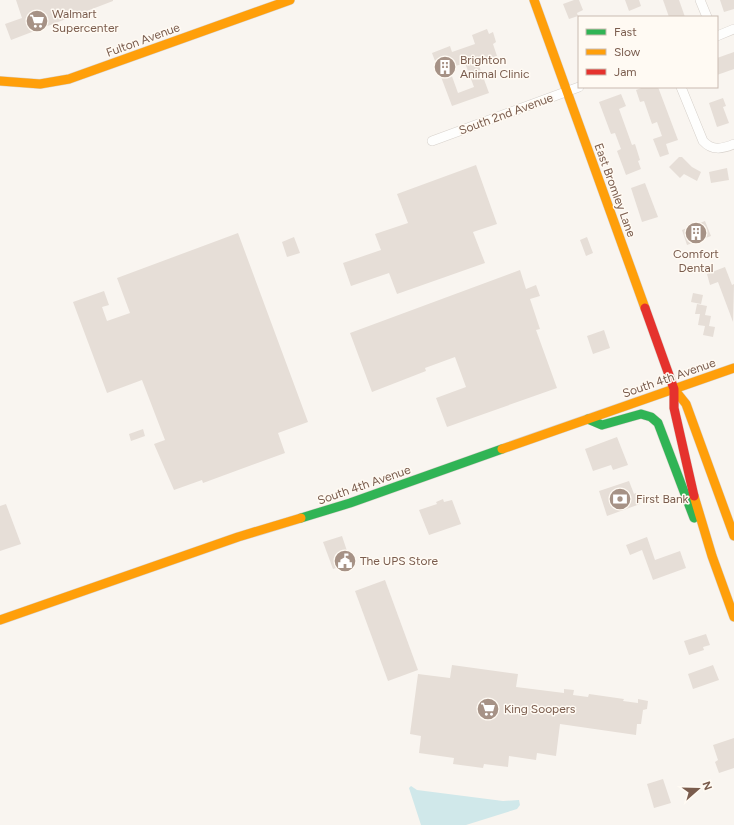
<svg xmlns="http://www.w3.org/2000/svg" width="734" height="825" viewBox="0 0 734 825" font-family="Figtree,sans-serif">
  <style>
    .water { fill: #d0e8ea }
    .building { fill: #e6ded7; fill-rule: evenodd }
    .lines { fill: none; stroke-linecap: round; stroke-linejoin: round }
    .street-casing { stroke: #d7d1cb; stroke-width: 10 }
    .fast-casing { stroke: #d9d2cb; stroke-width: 10 }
    .slow-casing { stroke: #d9d2cb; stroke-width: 10 }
    .jam-casing { stroke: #d9d2cb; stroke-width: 10 }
    .street { stroke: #fefefd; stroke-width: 9 }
    .fast { stroke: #30b455; stroke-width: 9 }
    .slow { stroke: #ff9f0a; stroke-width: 9 }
    .jam { stroke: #e5322d; stroke-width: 9 }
    .labels { text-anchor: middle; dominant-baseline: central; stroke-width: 3; stroke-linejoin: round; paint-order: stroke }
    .poi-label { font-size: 12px; fill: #7a5c4d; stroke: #fffaf3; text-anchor: start }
    .street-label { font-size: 12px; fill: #7a5c4d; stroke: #fffaf3 }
  </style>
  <rect width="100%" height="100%" fill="#f9f5f0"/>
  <path class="water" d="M 411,786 L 417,790 L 503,801 L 519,800 L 520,805 L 517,809 L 466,825 L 421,825 L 409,788 Z"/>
  <g class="building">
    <path d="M 16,0 L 113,0 L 113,1 L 11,40 L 5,24 L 22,18 Z"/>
    <path d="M 574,0 L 579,0 L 583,10 L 577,13 L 578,16 L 569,19 L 563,4 Z"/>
    <path d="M 625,0 L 639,0 L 641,6 L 629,11 Z"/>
    <path d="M 663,0 L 679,0 L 685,17 L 669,17 Z"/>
    <path d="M 720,0 L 734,0 L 734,9 L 724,12 Z"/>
    <path d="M 487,29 L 489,34 L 493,32 L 496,42 L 493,44 L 497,56 L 478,63 L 489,93 L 452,106 L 432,53 L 450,46 L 452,52 L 475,44 L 472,35 ZM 465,63 L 474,87 L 458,93 L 449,68 Z"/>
    <path d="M 734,52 L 734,69 L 717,75 L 717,58 Z"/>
    <path d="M 644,87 L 658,87 L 678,140 L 666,144 L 669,154 L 660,157 L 653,139 L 662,136 L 657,122 L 652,124 L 644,101 L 640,102 L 636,90 Z"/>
    <path d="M 621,94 L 626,106 L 619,109 L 632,145 L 635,144 L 640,160 L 638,161 L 641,169 L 626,175 L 617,151 L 621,149 L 615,133 L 611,134 L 599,102 Z"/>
    <path d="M 723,98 L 726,106 L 723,107 L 729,123 L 717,127 L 709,103 Z"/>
    <path d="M 679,157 L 682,157 L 692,167 L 701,172 L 697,181 L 684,174 L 680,178 L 669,167 Z"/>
    <path d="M 476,165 L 497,224 L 473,232 L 485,263 L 397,294 L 389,273 L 351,286 L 343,263 L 381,250 L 375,234 L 408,223 L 397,194 Z"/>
    <path d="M 727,168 L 729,180 L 711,183 L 709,172 Z"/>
    <path d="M 645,183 L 658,217 L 642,222 L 631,188 Z"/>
    <path d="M 705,221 L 711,236 L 687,245 L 682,230 Z"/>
    <path d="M 238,233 L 308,422 L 278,433 L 285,453 L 203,483 L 202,480 L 174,490 L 154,444 L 165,440 L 142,380 L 107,393 L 73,302 L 104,291 L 109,305 L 102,307 L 107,321 L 130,313 L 117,278 Z"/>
    <path d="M 294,237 L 300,253 L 287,257 L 282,242 Z"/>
    <path d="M 587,237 L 593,253 L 586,256 L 580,240 Z"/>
    <path d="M 725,267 L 732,285 L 734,284 L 733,322 L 718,282 L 710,285 L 707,274 Z"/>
    <path d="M 520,270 L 526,289 L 536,285 L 540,296 L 530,299 L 540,329 L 536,330 L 557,388 L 447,427 L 436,398 L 466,387 L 455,357 L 425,368 L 426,371 L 372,392 L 350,333 Z"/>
    <path d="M 693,293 L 703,295 L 701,304 L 691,302 Z"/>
    <path d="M 697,304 L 707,306 L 705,315 L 711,316 L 709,326 L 715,327 L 713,337 L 703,335 L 705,326 L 698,325 L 700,314 L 695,314 Z"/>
    <path d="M 604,330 L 610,348 L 593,354 L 587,336 Z"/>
    <path d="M 143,429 L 145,436 L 131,441 L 129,434 Z"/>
    <path d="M 617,437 L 628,465 L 613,470 L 611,465 L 593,471 L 585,449 Z"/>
    <path d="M 629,481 L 634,494 L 636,493 L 640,504 L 607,516 L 599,491 Z"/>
    <path d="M 443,499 L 444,502 L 452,500 L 461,524 L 429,535 L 419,510 L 437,504 L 436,502 Z"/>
    <path d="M 6,504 L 21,544 L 0,551 L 0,506 Z"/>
    <path d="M 342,536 L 351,563 L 333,569 L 323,542 Z"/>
    <path d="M 647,537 L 655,560 L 680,551 L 686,568 L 653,580 L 642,550 L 630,555 L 626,545 Z"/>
    <path d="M 385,580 L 418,670 L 388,681 L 355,591 Z"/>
    <path d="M 706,634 L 710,645 L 703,647 L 704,650 L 689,655 L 684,641 Z"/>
    <path d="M 452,665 L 518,674 L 516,687 L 564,693 L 564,689 L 574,690 L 573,695 L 588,697 L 589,694 L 624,699 L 623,701 L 638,703 L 638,699 L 648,701 L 647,709 L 643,710 L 641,724 L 637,724 L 636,735 L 560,724 L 556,756 L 537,753 L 536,760 L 509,756 L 508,767 L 484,764 L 483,768 L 453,764 L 454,758 L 419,753 L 421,736 L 410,734 L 418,674 L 450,678 Z"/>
    <path d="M 713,665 L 719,680 L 693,689 L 688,674 Z"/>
    <path d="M 734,738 L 734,768 L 719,773 L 715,762 L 718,760 L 713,745 Z"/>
    <path d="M 663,779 L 671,803 L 654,808 L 647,784 Z"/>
  </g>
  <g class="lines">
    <g class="street-casing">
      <g id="street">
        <path d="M 700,0 L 707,17"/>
        <path d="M 717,36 L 734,29"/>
        <path d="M 681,87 L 703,141 C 712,151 722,149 734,144"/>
        <path d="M 432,141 L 579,87"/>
      </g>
    </g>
    <g class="fast-casing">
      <g id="fast">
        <path d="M 588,419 L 602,425 L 641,414 L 651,417 L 658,423 L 694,518"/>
        <path d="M 301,518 L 350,503 L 502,449"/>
      </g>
    </g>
    <g class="slow-casing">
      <g id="slow">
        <path d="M 534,0 L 645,308"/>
        <path d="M 0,81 L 40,84 L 69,79 L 290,0"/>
        <path d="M 674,389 L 686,404 L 734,536"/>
        <path d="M 502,449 L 734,368"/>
        <path d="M 694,496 L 712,556 L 734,617"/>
        <path d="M 0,620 L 238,537 L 301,518"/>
      </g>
    </g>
    <g class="jam-casing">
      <path id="jam" d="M 645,308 L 674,389 L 674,408 L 694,496"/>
    </g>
    <use href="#street" class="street"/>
    <use href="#fast" class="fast"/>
    <use href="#slow" class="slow"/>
    <use href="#jam" class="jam"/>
  </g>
  <defs>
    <g id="supermarket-disc" transform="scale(1.15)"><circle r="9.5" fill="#a69286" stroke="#fffaf3"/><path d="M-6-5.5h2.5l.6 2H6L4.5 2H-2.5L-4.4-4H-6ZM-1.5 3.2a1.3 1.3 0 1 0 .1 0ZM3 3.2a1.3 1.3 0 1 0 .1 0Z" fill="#fff"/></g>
    <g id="building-disc" transform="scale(1.15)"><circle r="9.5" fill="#a69286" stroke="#fffaf3"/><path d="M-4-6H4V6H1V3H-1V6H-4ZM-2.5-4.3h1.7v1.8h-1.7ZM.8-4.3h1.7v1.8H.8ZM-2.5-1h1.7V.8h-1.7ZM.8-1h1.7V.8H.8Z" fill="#fff"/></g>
    <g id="bank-disc" transform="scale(1.15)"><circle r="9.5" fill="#a69286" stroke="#fffaf3"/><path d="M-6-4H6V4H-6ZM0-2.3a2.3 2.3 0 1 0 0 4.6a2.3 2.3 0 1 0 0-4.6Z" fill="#fff"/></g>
    <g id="civic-disc" transform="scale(1.15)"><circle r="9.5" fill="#a69286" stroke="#fffaf3"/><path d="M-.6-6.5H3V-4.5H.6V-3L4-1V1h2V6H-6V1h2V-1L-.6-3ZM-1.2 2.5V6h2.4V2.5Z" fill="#fff"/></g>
  </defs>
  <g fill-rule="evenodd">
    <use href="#supermarket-disc" x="37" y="21"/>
    <use href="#building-disc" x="445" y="67"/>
    <use href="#building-disc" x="696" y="233"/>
    <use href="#bank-disc" x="620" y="499"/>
    <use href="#civic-disc" x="345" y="561"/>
    <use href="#supermarket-disc" x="488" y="709"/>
  </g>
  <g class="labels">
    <g class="poi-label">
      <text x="52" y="14">Walmart<tspan x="52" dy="14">Supercenter</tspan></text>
      <text x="460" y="60">Brighton<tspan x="460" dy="14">Animal Clinic</tspan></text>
      <text x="696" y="254" text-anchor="middle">Comfort<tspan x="696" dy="14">Dental</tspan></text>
      <text x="636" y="499">First Bank</text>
      <text x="360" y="561">The UPS Store</text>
      <text x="504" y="709">King Soopers</text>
    </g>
    <g class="street-label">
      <text transform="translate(143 40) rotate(-20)">Fulton Avenue</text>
      <text transform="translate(506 114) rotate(-20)">South 2nd Avenue</text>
      <text transform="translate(615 190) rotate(70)">East Bromley Lane</text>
      <text transform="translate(669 378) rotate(-19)">South 4th Avenue</text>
      <text transform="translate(364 485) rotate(-19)">South 4th Avenue</text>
    </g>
  </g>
  <rect x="578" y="16" width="140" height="72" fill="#fffaf3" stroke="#cabbb1"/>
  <rect x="586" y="29" width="20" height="6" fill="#30b455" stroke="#cabbb1"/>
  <text x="614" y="36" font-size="12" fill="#7a5c4d">Fast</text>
  <rect x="586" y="49" width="20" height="6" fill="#ff9f0a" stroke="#cabbb1"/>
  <text x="614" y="56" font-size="12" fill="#7a5c4d">Slow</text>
  <rect x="586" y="69" width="20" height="6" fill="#e5322d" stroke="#cabbb1"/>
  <text x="614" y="76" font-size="12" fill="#7a5c4d">Jam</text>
  <g transform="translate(698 789) rotate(70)" stroke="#fffaf3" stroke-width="3" paint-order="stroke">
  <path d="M0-3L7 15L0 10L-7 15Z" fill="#7a5c4d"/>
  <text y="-6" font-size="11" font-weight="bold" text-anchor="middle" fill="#7a5c4d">N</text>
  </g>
</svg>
